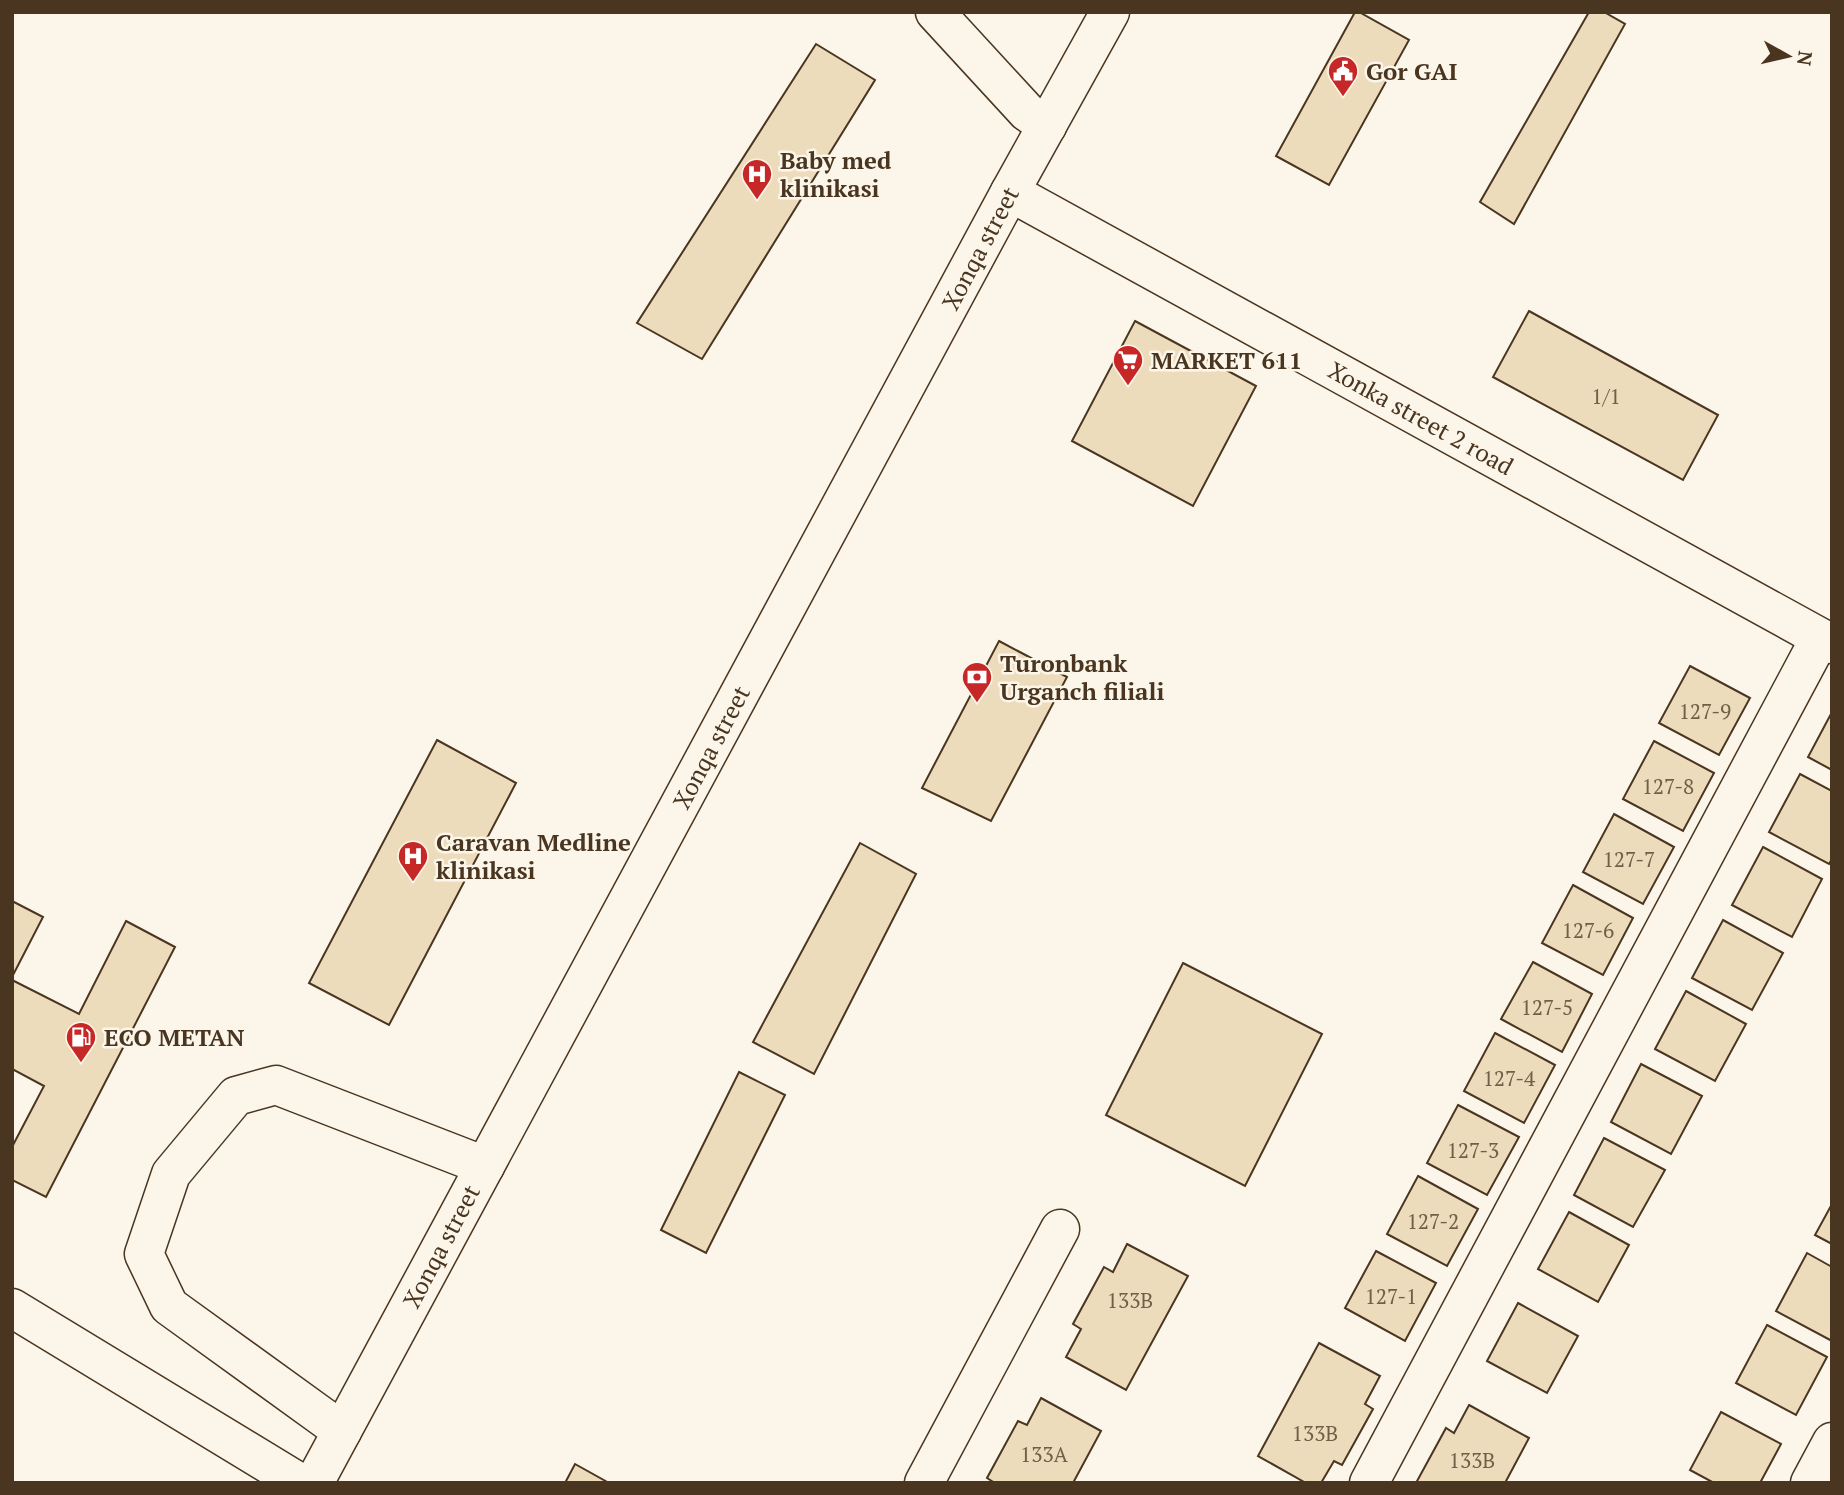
<svg xmlns="http://www.w3.org/2000/svg" width="1844" height="1495" viewBox="0 0 1844 1495" font-family="'PT Serif',serif">
  <style>
    .building { fill: #ecdcbc; stroke: #4a3520; stroke-width: 2 }
    .lines { fill: none; stroke-linecap: round; stroke-linejoin: round }
    .minor-casing { stroke: #4a3520; stroke-width: 41 }
    .major-casing { stroke: #4a3520; stroke-width: 41 }
    .minor { stroke: #fbf6e9; stroke-width: 38 }
    .major { stroke: #fbf6e9; stroke-width: 38 }
    .labels { text-anchor: middle; dominant-baseline: central; stroke-width: 5; stroke-linejoin: round; paint-order: stroke }
    .number-label { font-size: 21px; fill: #725f47 }
    .poi-label { font-size: 24px; font-weight: bold; fill: #4a3520; stroke: #fbf6e9; text-anchor: start }
    .street-label { font-size: 24px; fill: #4a3520; stroke: #fbf6e9 }
  </style>
  <rect width="100%" height="100%" fill="#fbf6e9"/>
  <g class="building">
    <path d="M 1355,12 L 1359,12 L 1409,40 L 1329,185 L 1276,156 Z"/>
    <path d="M 1589,12 L 1604,12 L 1625,24 L 1514,224 L 1480,202 Z"/>
    <path d="M 816,44 L 875,80 L 702,359 L 637,323 Z"/>
    <path d="M 1529,311 L 1718,415 L 1683,480 L 1493,377 Z"/>
    <path d="M 1135,321 L 1256,386 L 1193,506 L 1072,441 Z"/>
    <path d="M 999,641 L 1067,677 L 991,821 L 922,788 Z"/>
    <path d="M 1690,666 L 1750,698 L 1719,755 L 1659,723 Z"/>
    <path d="M 1832,712 L 1832,770 L 1808,757 Z"/>
    <path d="M 437,740 L 516,783 L 389,1025 L 309,983 Z"/>
    <path d="M 1654,741 L 1714,773 L 1683,831 L 1623,799 Z"/>
    <path d="M 1800,774 L 1832,791 L 1832,859 L 1829,864 L 1769,832 Z"/>
    <path d="M 1614,814 L 1674,847 L 1643,904 L 1583,872 Z"/>
    <path d="M 860,843 L 916,874 L 814,1074 L 753,1042 Z"/>
    <path d="M 1763,847 L 1822,879 L 1792,937 L 1732,905 Z"/>
    <path d="M 1573,885 L 1633,918 L 1603,975 L 1542,943 Z"/>
    <path d="M 12,901 L 43,917 L 12,977 Z"/>
    <path d="M 1723,920 L 1783,953 L 1752,1010 L 1692,978 Z"/>
    <path d="M 126,921 L 175,947 L 46,1197 L 12,1180 L 12,1147 L 44,1086 L 12,1069 L 12,980 L 79,1014 Z"/>
    <path d="M 1533,962 L 1592,994 L 1562,1052 L 1501,1019 Z"/>
    <path d="M 1183,963 L 1322,1034 L 1245,1186 L 1106,1115 Z"/>
    <path d="M 1686,991 L 1746,1024 L 1715,1081 L 1655,1049 Z"/>
    <path d="M 1495,1033 L 1555,1065 L 1524,1123 L 1464,1091 Z"/>
    <path d="M 1641,1064 L 1702,1096 L 1671,1154 L 1611,1122 Z"/>
    <path d="M 739,1072 L 785,1095 L 706,1253 L 661,1230 Z"/>
    <path d="M 1458,1105 L 1519,1137 L 1487,1195 L 1427,1163 Z"/>
    <path d="M 1604,1138 L 1665,1170 L 1633,1227 L 1574,1195 Z"/>
    <path d="M 1418,1176 L 1478,1209 L 1447,1266 L 1387,1234 Z"/>
    <path d="M 1832,1204 L 1832,1244 L 1815,1235 Z"/>
    <path d="M 1569,1212 L 1629,1245 L 1598,1302 L 1538,1269 Z"/>
    <path d="M 1127,1244 L 1188,1276 L 1126,1390 L 1066,1357 L 1081,1329 L 1073,1324 L 1104,1267 L 1113,1272 Z"/>
    <path d="M 1376,1251 L 1436,1283 L 1405,1341 L 1345,1308 Z"/>
    <path d="M 1807,1253 L 1832,1267 L 1832,1341 L 1776,1311 Z"/>
    <path d="M 1518,1303 L 1578,1336 L 1547,1393 L 1487,1361 Z"/>
    <path d="M 1767,1325 L 1827,1357 L 1796,1415 L 1736,1383 Z"/>
    <path d="M 1319,1343 L 1380,1376 L 1365,1404 L 1373,1409 L 1342,1465 L 1334,1461 L 1321,1483 L 1306,1483 L 1258,1456 Z"/>
    <path d="M 1041,1398 L 1101,1431 L 1073,1483 L 995,1483 L 987,1478 L 1018,1421 L 1027,1425 Z"/>
    <path d="M 1469,1405 L 1529,1438 L 1505,1483 L 1416,1483 L 1446,1428 L 1454,1433 Z"/>
    <path d="M 1721,1412 L 1781,1444 L 1760,1483 L 1714,1483 L 1690,1470 Z"/>
    <path d="M 575,1464 L 609,1483 L 565,1483 Z"/>
  </g>
  <g class="lines">
    <g class="minor-casing">
      <g id="minor">
        <path d="M 935,12 L 1027,112 L 1047,126"/>
        <path d="M 1010,192 L 1832,644"/>
        <path d="M 12,1308 L 300,1483"/>
        <path d="M 342,1431 L 169,1306 L 144,1254 L 171,1174 L 236,1096 L 276,1085 L 485,1166"/>
        <path d="M 924,1483 L 1060,1229"/>
        <path d="M 1369,1483 L 1820,638"/>
        <path d="M 1810,1483 L 1832,1442"/>
      </g>
    </g>
    <g class="major-casing">
      <path id="major" d="M 314,1483 L 1010,192 L 1110,12"/>
    </g>
    <use href="#minor" class="minor"/>
    <use href="#major" class="major"/>
  </g>
  <defs>
    <g id="civic-pin" transform="scale(1.575)"><path d="M0 17L-7.5 6A9.5 9.5 0 1 1 7.5 6Z" fill="#c62828" stroke="#fbf6e9"/><path d="M-.6-6.5H3V-4.5H.6V-3L4-1V1h2V6H-6V1h2V-1L-.6-3ZM-1.2 2.5V6h2.4V2.5Z" fill="#fff"/></g>
    <g id="hospital-pin" transform="scale(1.575)"><path d="M0 17L-7.5 6A9.5 9.5 0 1 1 7.5 6Z" fill="#c62828" stroke="#fbf6e9"/><path d="M-5-5h3v3.5h4V-5h3V5h-3V1.5h-4V5h-3Z" fill="#fff"/></g>
    <g id="supermarket-pin" transform="scale(1.575)"><path d="M0 17L-7.5 6A9.5 9.5 0 1 1 7.5 6Z" fill="#c62828" stroke="#fbf6e9"/><path d="M-6-5.5h2.5l.6 2H6L4.5 2H-2.5L-4.4-4H-6ZM-1.5 3.2a1.3 1.3 0 1 0 .1 0ZM3 3.2a1.3 1.3 0 1 0 .1 0Z" fill="#fff"/></g>
    <g id="bank-pin" transform="scale(1.575)"><path d="M0 17L-7.5 6A9.5 9.5 0 1 1 7.5 6Z" fill="#c62828" stroke="#fbf6e9"/><path d="M-6-4H6V4H-6ZM0-2.3a2.3 2.3 0 1 0 0 4.6a2.3 2.3 0 1 0 0-4.6Z" fill="#fff"/></g>
    <g id="fuel-pin" transform="scale(1.575)"><path d="M0 17L-7.5 6A9.5 9.5 0 1 1 7.5 6Z" fill="#c62828" stroke="#fbf6e9"/><path d="M-5.5-6h7V0h2V4h1.3V-2.5L3-4.5l.8-.8L6-3V5H2.5V1h-1V6h-7ZM-4.2-4.7v3.2H.2V-4.7Z" fill="#fff"/></g>
  </defs>
  <g fill-rule="evenodd">
    <use href="#civic-pin" x="1343" y="71"/>
    <use href="#hospital-pin" x="757" y="174"/>
    <use href="#supermarket-pin" x="1128" y="360"/>
    <use href="#bank-pin" x="977" y="677"/>
    <use href="#hospital-pin" x="413" y="856"/>
    <use href="#fuel-pin" x="81" y="1037"/>
  </g>
  <g class="labels">
    <g class="number-label">
      <text x="1606" y="396">1/1</text>
      <text x="1705" y="711">127-9</text>
      <text x="1668" y="786">127-8</text>
      <text x="1629" y="859">127-7</text>
      <text x="1588" y="930">127-6</text>
      <text x="1547" y="1007">127-5</text>
      <text x="1509" y="1078">127-4</text>
      <text x="1473" y="1150">127-3</text>
      <text x="1433" y="1221">127-2</text>
      <text x="1391" y="1296">127-1</text>
      <text x="1130" y="1300">133В</text>
      <text x="1315" y="1433">133В</text>
      <text x="1044" y="1454">133A</text>
      <text x="1472" y="1460">133В</text>
    </g>
    <g class="poi-label">
      <text x="1366" y="71">Gor GAI</text>
      <text x="780" y="160">Baby med<tspan x="780" dy="28">klinikasi</tspan></text>
      <text x="1151" y="360">MARKET 611</text>
      <text x="1000" y="663">Turonbank<tspan x="1000" dy="28">Urganch filiali</tspan></text>
      <text x="436" y="842">Caravan Medline<tspan x="436" dy="28">klinikasi</tspan></text>
      <text x="104" y="1037">ECO METAN</text>
    </g>
    <g class="street-label">
      <text transform="translate(980 248) rotate(-62)">Xonqa street</text>
      <text transform="translate(1421 418) rotate(29)">Xonka street 2 road</text>
      <text transform="translate(711 747) rotate(-62)">Xonqa street</text>
      <text transform="translate(441 1246) rotate(-62)">Xonqa street</text>
    </g>
  </g>
  <rect width="1844" height="1495" fill="none" stroke="#4a3520" stroke-width="28"/>
  <g transform="translate(1788 56) rotate(98)" stroke="#fbf6e9" stroke-width="5" paint-order="stroke">
  <path d="M0-5L12 26L0 18L-12 26Z" fill="#4a3520"/>
  <text y="-10" font-size="19" font-weight="bold" text-anchor="middle" fill="#4a3520">N</text>
  </g>
</svg>
